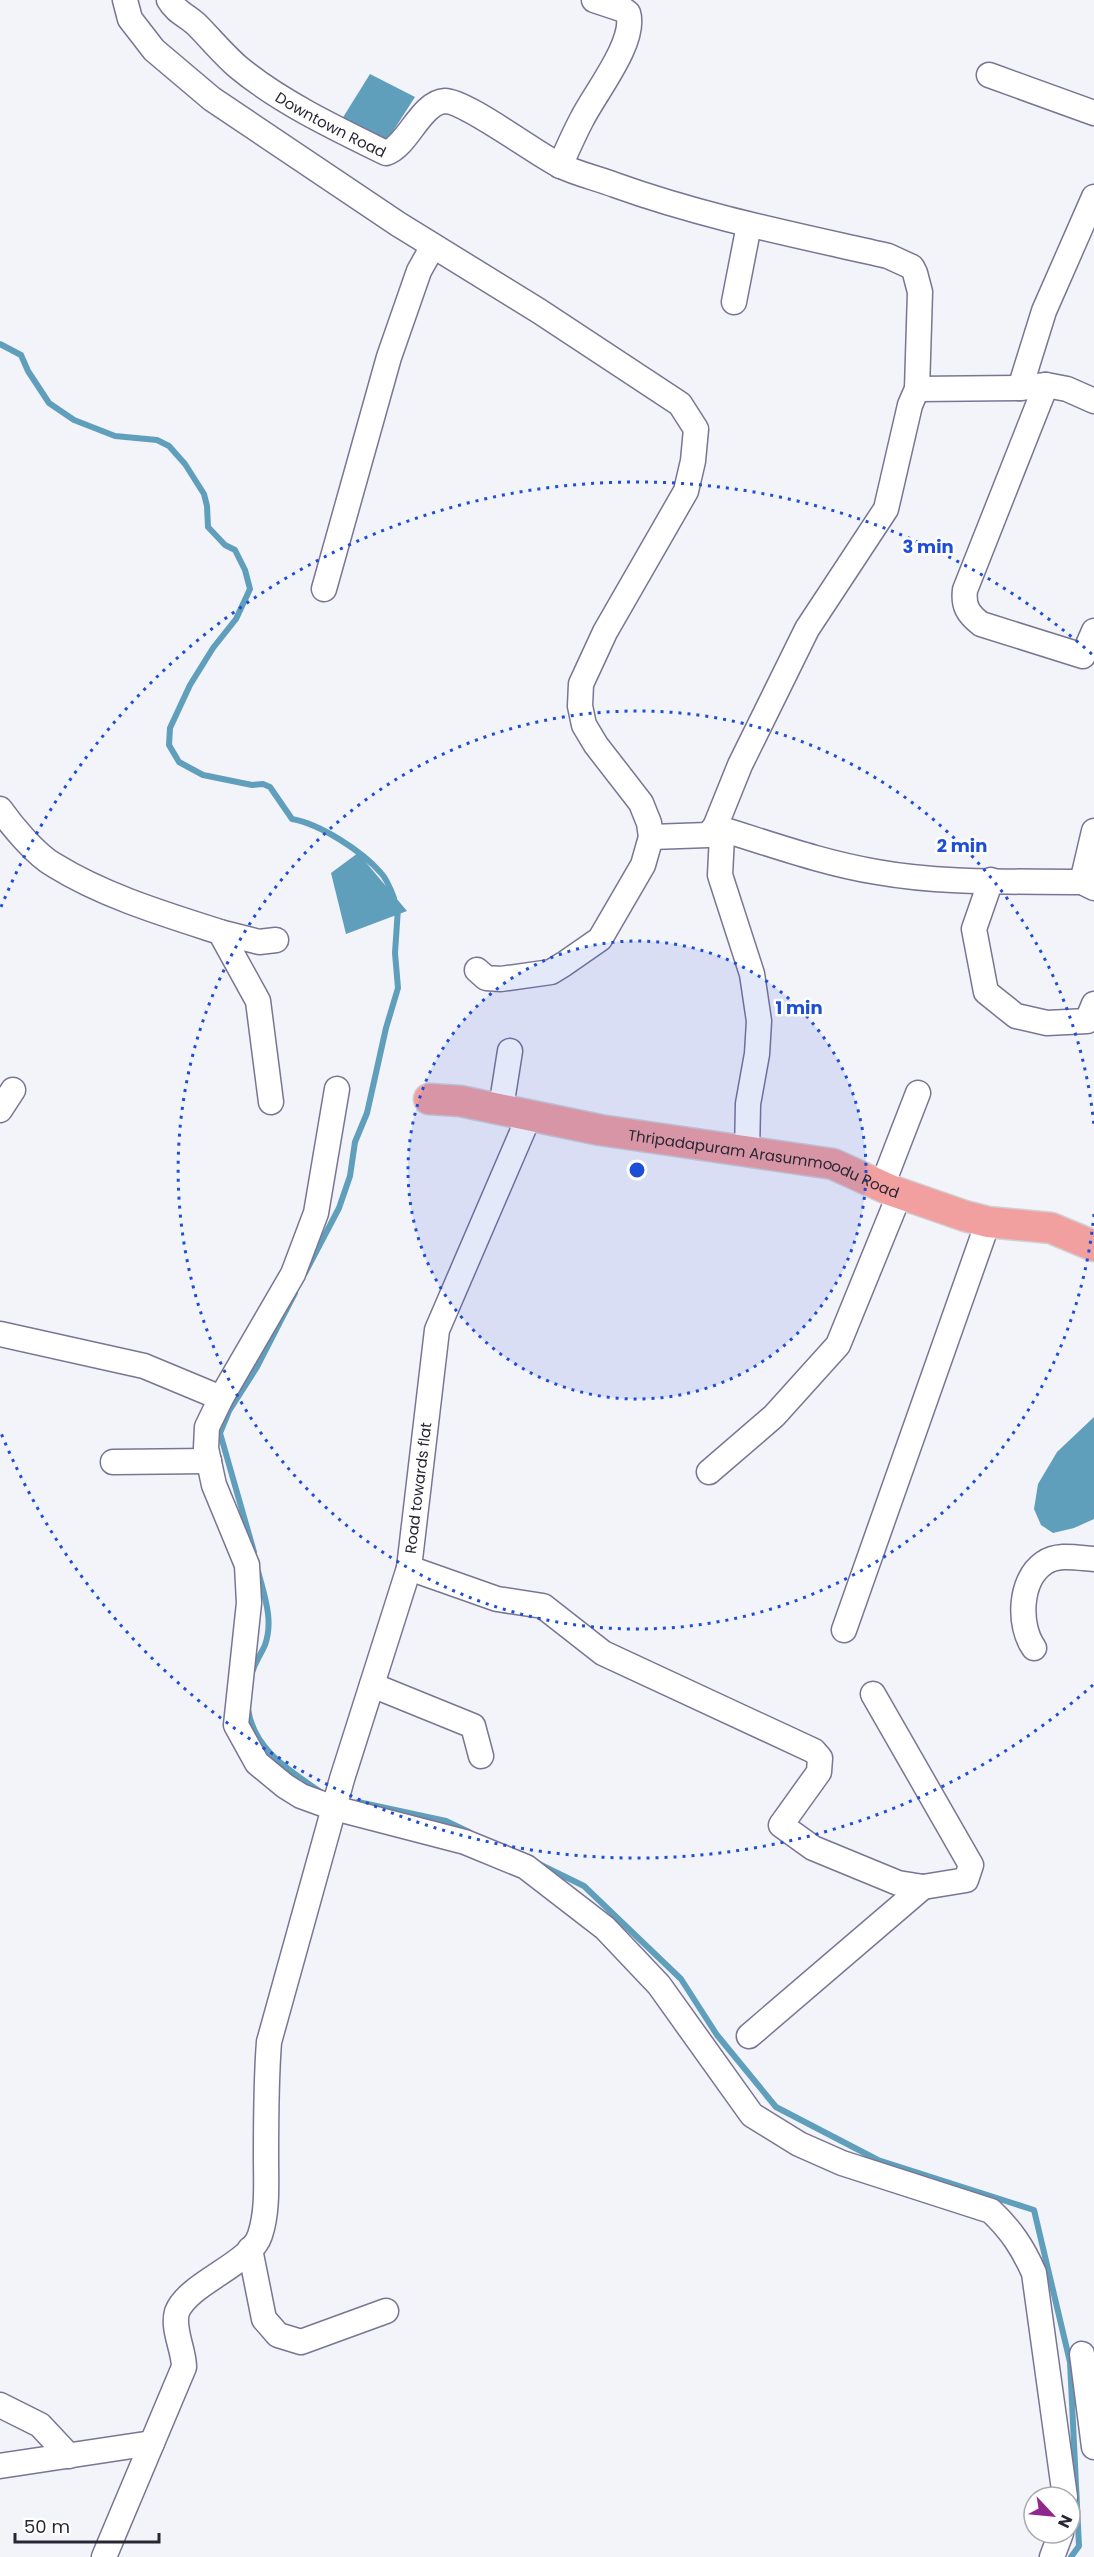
<svg xmlns="http://www.w3.org/2000/svg" width="1094" height="2557" viewBox="0 0 1094 2557" font-family="Poppins,sans-serif">
  <style>
    .water { fill: #5f9fbc }
    .lines { fill: none; stroke-linecap: round; stroke-linejoin: round }
    .stream { stroke: #5f9fbc; stroke-width: 6 }
    .minor-casing { stroke: #797594; stroke-width: 27 }
    .major-casing { stroke: #d0cfd2; stroke-width: 33 }
    .minor { stroke: #fff; stroke-width: 24 }
    .major { stroke: #f2a09f; stroke-width: 30 }
    .ring { fill: none; stroke: #1d4ed8; stroke-width: 3; stroke-dasharray: 3 6 }
    .labels { text-anchor: middle; dominant-baseline: central; stroke-width: 5; stroke-linejoin: round; paint-order: stroke }
    .street-label { font-size: 15px; fill: #292734; stroke: #fff }
    .centre { fill: #1d4ed8; stroke: #fff; stroke-width: 3 }
    .ring-label { font-size: 18px; text-anchor: middle; font-weight: bold; fill: #1d4ed8; stroke: #fff; stroke-width: 5; stroke-linejoin: round; paint-order: stroke }
  </style>
  <rect width="100%" height="100%" fill="#f3f3fa"/>
  <g class="water">
    <path d="M 370,74 L 415,97 L 386,142 L 342,119 Z"/>
    <path d="M 358,853 L 407,911 L 346,934 L 331,873 Z"/>
    <path d="M 1094,1417 L 1094,1519 L 1074,1528 L 1053,1533 L 1041,1525 L 1034,1509 L 1038,1484 L 1057,1452 Z"/>
  </g>
  <g class="lines">
    <g class="stream">
      <path d="M 0,344 L 21,355 L 28,371 L 49,403 L 74,420 L 115,436 L 157,440 L 169,446 L 185,464 L 204,494 L 207,506 L 208,527 L 225,545 L 235,550 L 245,570 L 250,589 L 236,619 L 213,648 L 190,685 L 170,728 L 169,745 L 179,762 L 203,775 L 252,785 L 263,784 L 270,787 L 292,819 C 320,824 362,851 381,873 C 387,879 391,890 394,898"/>
      <path d="M 305,1273 L 339,1208 L 350,1176 L 355,1142 L 367,1113 L 386,1028 L 398,988 L 395,953 L 398,908"/>
      <path d="M 254,1552 L 220,1433 L 229,1411 L 257,1367 L 295,1293"/>
      <path d="M 253,1670 C 256,1661 261,1654 265,1645 C 274,1620 264,1595 258,1571"/>
      <path d="M 248,1709 C 254,1751 291,1771 322,1793"/>
      <path d="M 358,1802 L 446,1821 L 469,1832"/>
      <path d="M 539,1864 L 584,1886 L 681,1979 L 717,2035 L 776,2107 L 878,2160 L 1034,2210 L 1070,2362 L 1079,2546 L 1071,2557"/>
    </g>
    <g class="minor-casing">
      <g id="minor">
        <path d="M 125,0 L 130,19 L 154,50 L 212,99 L 398,224 L 539,311 L 680,404 L 696,429 L 693,461 L 686,491 L 605,632 L 581,684 L 580,706 L 584,725 L 596,745 L 641,803 L 649,823 L 651,837 L 643,865 L 600,939 L 564,964 L 551,972 L 501,979 L 486,978 L 477,970"/>
        <path id="s1" d="M 169,0 C 176,12 186,15 196,24 C 210,38 223,54 238,67 C 280,102 337,129 386,153 C 407,147 421,102 445,101 C 466,101 536,154 559,165 C 577,174 597,178 615,185 C 704,217 796,235 888,256 L 912,267 L 915,273 L 920,292 L 917,389 L 910,405 L 886,509 L 807,629 L 740,765 L 715,827 L 722,836 L 720,875 L 752,974 L 759,1021 L 757,1054 L 748,1104 L 747,1153"/>
        <path d="M 989,75 L 1094,113"/>
        <path d="M 560,166 C 567,150 574,134 582,119 C 595,93 637,41 628,13 L 624,10 L 594,0"/>
        <path d="M 734,302 L 749,225"/>
        <path d="M 1046,385 L 965,590 C 963,606 968,614 981,624 L 1083,656 L 1094,631"/>
        <path d="M 1020,388 L 1044,311 L 1094,197"/>
        <path d="M 917,389 L 1020,388 L 1046,385 L 1067,389 L 1094,401"/>
        <path d="M 324,589 L 389,357 L 419,271 L 433,246"/>
        <path d="M 0,809 C 12,826 36,855 54,865 C 104,896 164,914 220,932"/>
        <path d="M 651,837 L 708,835 L 715,827 C 768,843 822,863 877,872 C 944,884 1014,881 1082,882 L 1094,888"/>
        <path d="M 991,880 L 974,929 L 986,992 L 1016,1016 L 1047,1023 L 1087,1021 L 1094,1004"/>
        <path d="M 1082,882 L 1094,831"/>
        <path d="M 337,1089 L 316,1213 L 293,1274 L 221,1398 L 207,1427 L 206,1448 L 214,1485 L 247,1565 L 249,1603 L 236,1725 L 257,1763 L 285,1786 L 301,1796 L 334,1808 L 465,1842 L 526,1867 L 605,1928 L 659,1985 L 752,2115 L 799,2144 L 842,2163 L 991,2211 C 1011,2230 1023,2248 1034,2273 L 1065,2497"/>
        <path d="M 271,1102 L 258,1001 L 220,932 L 259,942 L 276,940"/>
        <path d="M 501,1108 L 510,1051"/>
        <path d="M 0,1110 L 13,1090"/>
        <path d="M 530,1114 L 437,1330 L 409,1568 L 497,1599 L 543,1606 L 603,1653 L 814,1751 L 820,1758 L 819,1772 L 781,1825 L 813,1848 L 898,1883 L 923,1887 L 966,1880 L 971,1865 L 873,1694"/>
        <path d="M 882,1186 L 918,1093"/>
        <path d="M 0,1334 L 144,1366 L 221,1398"/>
        <path d="M 113,1462 L 209,1461"/>
        <path d="M 709,1472 L 774,1416 L 838,1345 L 900,1193"/>
        <path d="M 844,1630 L 988,1222"/>
        <path d="M 1034,1648 C 1018,1626 1019,1580 1044,1563 C 1058,1553 1078,1558 1094,1559"/>
        <path d="M 372,1685 L 473,1726 L 481,1756"/>
        <path d="M 749,2036 L 923,1887"/>
        <path d="M 250,2249 L 264,2319 L 278,2335 L 301,2342 L 386,2311"/>
        <path d="M 1082,2354 L 1094,2447"/>
        <path d="M 0,2405 L 40,2425 L 69,2456"/>
        <path d="M 0,2466 L 152,2443"/>
        <path d="M 104,2557 L 184,2367 C 184,2350 172,2329 177,2312 C 188,2283 251,2264 260,2235 C 268,2211 266,2182 266,2157 C 266,2119 266,2080 269,2042 L 342,1779 L 409,1568"/>
        <path d="M 1052,2557 L 1061,2533"/>
      </g>
    </g>
    <g class="major-casing">
      <g id="major">
        <path id="s2" d="M 429,1099 L 460,1101 L 600,1130 L 833,1164 L 890,1190 L 965,1216 L 988,1222 L 1051,1228 L 1094,1246"/>
      </g>
    </g>
    <use href="#minor" class="minor"/>
    <use href="#major" class="major"/>
  </g>
  <circle cx="637" cy="1170" r="229" fill="#1d4ed8" fill-opacity=".12"/>
  <g class="ring">
    <circle cx="637" cy="1170" r="229"/>
    <path d="M1094 1214A459 459 0 1 1 1094 1126"/>
    <path d="M1093 1685A688 688 0 0 1 1 1433M1 907A688 688 0 0 1 1093 655"/>
  </g>
  <g class="labels">
    <g class="street-label">
      <text stroke="none"><textPath href="#s1" startOffset="206">Downtown Road</textPath></text>
      <text stroke="none"><textPath href="#s2" startOffset="342">Thripadapuram Arasummoodu Road</textPath></text>
      <text transform="translate(418 1488) rotate(-83)">Road towards flat</text>
    </g>
  </g>
  <circle cx="637" cy="1170" r="9" class="centre"/>
  <g class="ring-label">
    <text x="928" y="553">3 min</text>
    <text x="962" y="852">2 min</text>
    <text x="799" y="1014">1 min</text>
  </g>
  <g transform="translate(1052 2515) rotate(116)"><circle r="28" fill="#ffffff" stroke="#a9a9ae" stroke-width="1.5"/>
  <path d="M0-4.5L10 22L0 15L-10 22Z" fill="#8f278c"/>
  <text y="-9" font-size="16" font-weight="bold" text-anchor="middle" fill="#292734">N</text>
  </g>
  <path d="M15 2533v9h144v-9" fill="none" stroke="#292734" stroke-width="3"/>
  <text x="24" y="2533" font-size="18" fill="#292734" stroke="#ffffff" stroke-width="4.5" paint-order="stroke">50 m</text>
</svg>
